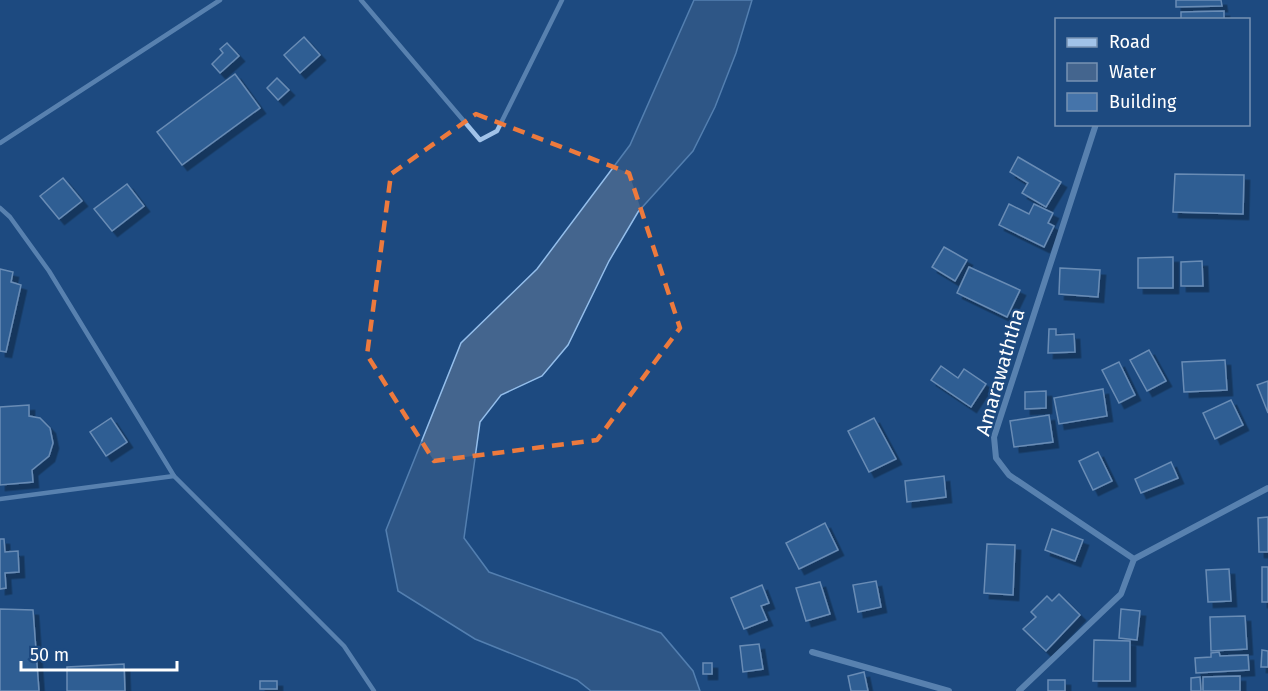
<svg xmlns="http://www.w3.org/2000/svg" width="1268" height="691" viewBox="0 0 1268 691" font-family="'Fira Sans',sans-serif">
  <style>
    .water { fill: #44658e; stroke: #94beeb; stroke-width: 1.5 }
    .building { fill: #4574aa; stroke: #c5dcf7; stroke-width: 1.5; filter: url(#shadow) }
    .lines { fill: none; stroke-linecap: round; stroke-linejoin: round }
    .lane { stroke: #a1c3e9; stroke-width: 4.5 }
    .street { stroke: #a1c3e9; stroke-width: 6 }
    .marked { fill: none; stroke: #ed7a3d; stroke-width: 4.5; stroke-dasharray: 12 8; stroke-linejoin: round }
    .labels { text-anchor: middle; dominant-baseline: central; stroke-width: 4.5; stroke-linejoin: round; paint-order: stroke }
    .street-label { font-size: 20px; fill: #fff; stroke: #1d4a80 }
  </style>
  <defs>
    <filter id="shadow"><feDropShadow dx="5.5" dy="5.5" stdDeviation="0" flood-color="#0009"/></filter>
  </defs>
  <rect width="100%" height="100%" fill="#1d4a80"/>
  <path class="water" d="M 694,0 L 752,0 L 736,53 L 715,107 L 693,151 L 638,212 L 609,261 L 568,345 L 542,376 L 501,395 L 480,422 L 464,538 L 489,572 L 661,633 L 693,671 L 700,691 L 591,691 L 577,680 L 475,639 L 398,591 L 386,530 L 461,343 L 537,269 L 630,145 Z"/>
  <g class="building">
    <path d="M 1176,0 L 1221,0 L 1222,6 L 1176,7 Z"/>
    <path d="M 1224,11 L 1224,20 L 1181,20 L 1181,12 Z"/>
    <path d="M 304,37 L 320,55 L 300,73 L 284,55 Z"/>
    <path d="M 227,43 L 239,56 L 220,73 L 212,64 L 223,53 L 220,49 Z"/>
    <path d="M 235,74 L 260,108 L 182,165 L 157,132 Z"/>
    <path d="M 277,78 L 289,90 L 278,100 L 267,88 Z"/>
    <path d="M 1018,157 L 1061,182 L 1046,207 L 1022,193 L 1028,183 L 1010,172 Z"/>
    <path d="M 1175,174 L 1244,175 L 1243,214 L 1173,212 Z"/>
    <path d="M 63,178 L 82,201 L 59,219 L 40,196 Z"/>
    <path d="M 127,184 L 144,206 L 112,231 L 94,209 Z"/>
    <path d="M 1009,204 L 1029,214 L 1034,204 L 1053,213 L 1048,223 L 1054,226 L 1044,247 L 999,225 Z"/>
    <path d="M 944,247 L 967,260 L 955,281 L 932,267 Z"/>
    <path d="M 1173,257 L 1173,288 L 1138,288 L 1138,258 Z"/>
    <path d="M 1202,261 L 1203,286 L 1181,286 L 1181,262 Z"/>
    <path d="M 969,267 L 1020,290 L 1007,317 L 957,293 Z"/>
    <path d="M 1060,268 L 1100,270 L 1098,297 L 1059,294 Z"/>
    <path d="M 0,269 L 13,272 L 11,282 L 21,285 L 6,352 L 0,351 Z"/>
    <path d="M 1049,329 L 1056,329 L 1056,335 L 1074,334 L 1075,352 L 1048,353 Z"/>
    <path d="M 1149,350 L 1166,381 L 1147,391 L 1130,360 Z"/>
    <path d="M 1225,360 L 1227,390 L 1184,392 L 1182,362 Z"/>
    <path d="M 1119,362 L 1135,395 L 1119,403 L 1102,370 Z"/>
    <path d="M 941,366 L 958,378 L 964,369 L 986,384 L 971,407 L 931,380 Z"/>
    <path d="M 1268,381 L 1268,413 L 1257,385 Z"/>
    <path d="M 1103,389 L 1107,416 L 1059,424 L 1054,398 Z"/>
    <path d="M 1046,391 L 1046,408 L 1025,409 L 1025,392 Z"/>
    <path d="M 1231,400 L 1243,425 L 1215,439 L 1203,413 Z"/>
    <path d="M 29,405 L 29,416 L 40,418 L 50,428 L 53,443 L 49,456 L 32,470 L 33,482 L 0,485 L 0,407 Z"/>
    <path d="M 1049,415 L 1053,442 L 1014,447 L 1010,421 Z"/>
    <path d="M 111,418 L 127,442 L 106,456 L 90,432 Z"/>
    <path d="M 874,418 L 896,459 L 869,472 L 848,431 Z"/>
    <path d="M 1098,452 L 1112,481 L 1093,490 L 1079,461 Z"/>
    <path d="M 1171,462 L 1178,478 L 1141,493 L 1135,479 Z"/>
    <path d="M 944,476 L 946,497 L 907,502 L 905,481 Z"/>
    <path d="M 1268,517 L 1268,552 L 1259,552 L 1258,518 Z"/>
    <path d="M 825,523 L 838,550 L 799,569 L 786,543 Z"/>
    <path d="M 1052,529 L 1083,540 L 1075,561 L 1045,550 Z"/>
    <path d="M 0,539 L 4,539 L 5,552 L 18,551 L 19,572 L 5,573 L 6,588 L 0,589 Z"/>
    <path d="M 987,544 L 1015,545 L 1013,595 L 984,593 Z"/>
    <rect x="1262" y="567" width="6" height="35"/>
    <path d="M 1229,569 L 1231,601 L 1208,602 L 1206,570 Z"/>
    <path d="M 876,581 L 881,607 L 858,612 L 853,585 Z"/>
    <path d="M 820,582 L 830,614 L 806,621 L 796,588 Z"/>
    <path d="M 762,585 L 769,603 L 761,606 L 767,620 L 744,629 L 731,598 Z"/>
    <path d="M 1059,594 L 1080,615 L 1046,651 L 1023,629 L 1036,617 L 1031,612 L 1047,596 L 1052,601 Z"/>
    <path d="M 0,609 L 33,610 L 39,691 L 0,691 Z"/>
    <path d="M 1121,609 L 1140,611 L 1137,640 L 1119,638 Z"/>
    <path d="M 1245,616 L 1247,649 L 1211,651 L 1210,617 Z"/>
    <path d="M 1094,640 L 1130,641 L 1130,681 L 1093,681 Z"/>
    <path d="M 759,644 L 763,669 L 743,672 L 740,646 Z"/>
    <path d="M 1262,650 L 1268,651 L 1268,667 L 1261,667 Z"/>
    <path d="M 1219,652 L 1220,656 L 1248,655 L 1249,670 L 1196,673 L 1195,658 L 1211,657 L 1211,653 Z"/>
    <rect x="703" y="663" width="9" height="11"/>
    <path d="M 124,664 L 125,691 L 67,691 L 67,667 Z"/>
    <path d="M 864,672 L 868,691 L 851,691 L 848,676 Z"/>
    <path d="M 1240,676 L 1240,691 L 1203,691 L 1203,677 Z"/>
    <path d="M 1200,677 L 1201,691 L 1191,691 L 1191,678 Z"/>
    <rect x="1048" y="680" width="17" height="11"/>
    <rect x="260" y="681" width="17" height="8"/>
  </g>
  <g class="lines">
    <g class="lane">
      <path d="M 361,0 L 480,140 L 497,131 L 562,0"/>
      <path d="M 0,143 L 220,0"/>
      <path d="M 0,208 L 10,217 L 49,271 L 174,476 L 344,646 L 374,691"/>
      <path d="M 0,499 L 174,476"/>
    </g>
    <g class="street">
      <path d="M 1096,124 L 994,437 L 996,458 L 1009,475 L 1134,559 L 1268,488"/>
      <path d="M 812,652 L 949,691"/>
      <path d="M 1019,691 L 1121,594 L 1134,559"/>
    </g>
  </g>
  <path d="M0 0H1268V691H0ZM 476,114 L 629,173 L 680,328 L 597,440 L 434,461 L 367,355 L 391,174 Z" fill="#1d4a80" fill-opacity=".55" fill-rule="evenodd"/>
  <path class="marked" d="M 476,114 L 629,173 L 680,328 L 597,440 L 434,461 L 367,355 L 391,174 Z"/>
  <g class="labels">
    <g class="street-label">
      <text transform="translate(1000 372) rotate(-74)">Amarawaththa</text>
    </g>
  </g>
  <rect x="1055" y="18" width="195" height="108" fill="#1d4a80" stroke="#7792b3" stroke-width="1.5"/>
  <rect x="1067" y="38" width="30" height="9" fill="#a1c3e9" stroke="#7792b3" stroke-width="1.5"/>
  <text x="1109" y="48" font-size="18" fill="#ffffff">Road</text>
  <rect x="1067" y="63" width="30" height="18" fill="#44658e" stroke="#7792b3" stroke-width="1.5"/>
  <text x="1109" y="78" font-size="18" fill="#ffffff">Water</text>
  <rect x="1067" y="93" width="30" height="18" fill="#4574aa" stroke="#7792b3" stroke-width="1.5"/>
  <text x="1109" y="108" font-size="18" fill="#ffffff">Building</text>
  <path d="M21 661v9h156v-9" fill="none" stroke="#ffffff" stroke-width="3"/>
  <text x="30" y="661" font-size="18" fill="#ffffff" stroke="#1d4a80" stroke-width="4.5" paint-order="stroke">50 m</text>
</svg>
